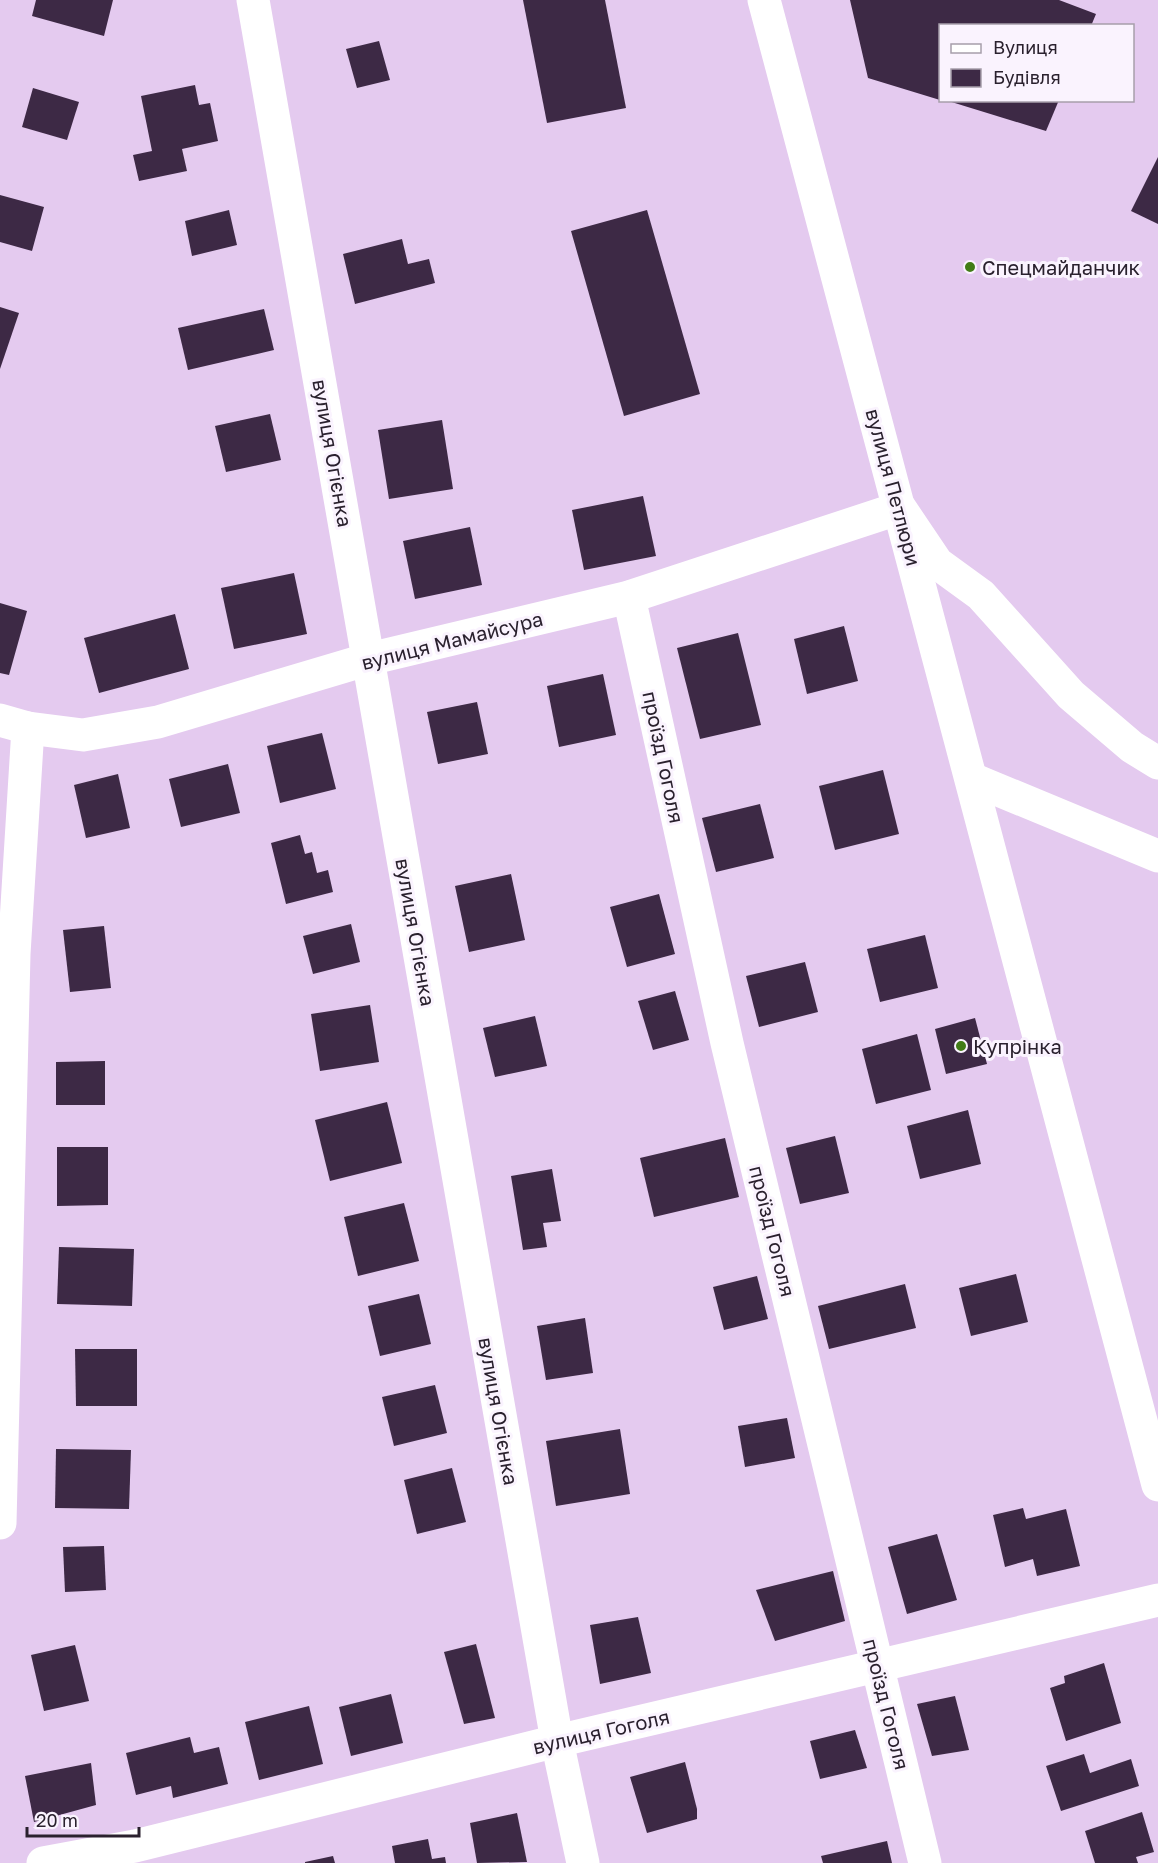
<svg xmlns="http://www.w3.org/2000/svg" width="1158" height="1863" viewBox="0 0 1158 1863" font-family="'Golos Text',sans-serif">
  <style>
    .building { fill: #3d2945 }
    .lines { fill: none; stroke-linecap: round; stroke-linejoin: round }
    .street { stroke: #fff; stroke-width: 33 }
    .secondary { stroke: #fff; stroke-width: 33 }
    .poi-dot { fill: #417c16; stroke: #faf3fe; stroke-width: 2 }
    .labels { text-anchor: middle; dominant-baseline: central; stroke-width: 6; stroke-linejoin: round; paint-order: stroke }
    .poi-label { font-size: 20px; fill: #2a212e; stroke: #faf3fe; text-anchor: start }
    .street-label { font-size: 20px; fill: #2a212e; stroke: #faf3fe }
  </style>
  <rect width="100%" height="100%" fill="#e4caef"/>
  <g class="building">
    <path d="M 36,0 L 113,0 L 104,36 L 32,16 Z"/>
    <path d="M 523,0 L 605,0 L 626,108 L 547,123 Z"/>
    <path d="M 850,0 L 1059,0 L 1096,14 L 1091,26 L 940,26 L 940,100 L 868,78 Z"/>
    <path d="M 379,41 L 390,80 L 357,88 L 346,49 Z"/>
    <path d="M 195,85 L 199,105 L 210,103 L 218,141 L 182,149 L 187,171 L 139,181 L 133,155 L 152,151 L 141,96 Z"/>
    <path d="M 33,88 L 79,102 L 67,140 L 22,127 Z"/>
    <path d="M 945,100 L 1059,100 L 1046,131 Z"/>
    <path d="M 1158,157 L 1158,224 L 1131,211 Z"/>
    <path d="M 0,195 L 44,207 L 32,251 L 0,242 Z"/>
    <path d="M 229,210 L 237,245 L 192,256 L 185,221 Z"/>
    <path d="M 647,210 L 700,394 L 624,416 L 571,231 Z"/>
    <path d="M 402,239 L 408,264 L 429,259 L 435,283 L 355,304 L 343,254 Z"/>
    <path d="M 0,307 L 19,313 L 0,369 Z"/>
    <path d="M 264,309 L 274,350 L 188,370 L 178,328 Z"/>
    <path d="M 270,414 L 281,460 L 226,472 L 215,426 Z"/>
    <path d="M 442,420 L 453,489 L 389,499 L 378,430 Z"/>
    <path d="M 643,496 L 656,556 L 584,570 L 572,510 Z"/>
    <path d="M 470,527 L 482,585 L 415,599 L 403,541 Z"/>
    <path d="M 294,573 L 307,634 L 234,649 L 221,588 Z"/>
    <path d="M 0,603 L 27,611 L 9,675 L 0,673 Z"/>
    <path d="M 175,614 L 189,669 L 99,693 L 84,638 Z"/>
    <path d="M 844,626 L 858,681 L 807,694 L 794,639 Z"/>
    <path d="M 738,633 L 761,725 L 700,739 L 677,648 Z"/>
    <path d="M 603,674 L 616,735 L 559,747 L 547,686 Z"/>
    <path d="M 477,702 L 488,754 L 438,764 L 427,712 Z"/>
    <path d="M 322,733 L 336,789 L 280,803 L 267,746 Z"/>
    <path d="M 228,764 L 240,813 L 181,827 L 169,779 Z"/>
    <path d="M 883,770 L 899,834 L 835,850 L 819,786 Z"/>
    <path d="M 118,774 L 130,828 L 86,838 L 74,785 Z"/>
    <path d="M 760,804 L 774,858 L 716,872 L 702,818 Z"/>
    <path d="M 300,835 L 305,854 L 312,852 L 317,873 L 328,870 L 333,892 L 286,904 L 271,843 Z"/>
    <path d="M 511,874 L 525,940 L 469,952 L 455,886 Z"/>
    <path d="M 659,894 L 675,954 L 627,967 L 610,907 Z"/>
    <path d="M 351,924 L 360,962 L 313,974 L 303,936 Z"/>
    <path d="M 104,926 L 111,988 L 70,992 L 63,930 Z"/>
    <path d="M 925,935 L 938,988 L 880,1002 L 867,949 Z"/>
    <path d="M 805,962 L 818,1012 L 759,1027 L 746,976 Z"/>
    <path d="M 675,991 L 689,1040 L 653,1050 L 638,1001 Z"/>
    <path d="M 370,1005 L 379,1062 L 320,1071 L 311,1014 Z"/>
    <path d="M 535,1016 L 547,1066 L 495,1077 L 483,1028 Z"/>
    <path d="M 975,1018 L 987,1064 L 946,1074 L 935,1029 Z"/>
    <path d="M 917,1034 L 931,1090 L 876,1104 L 862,1049 Z"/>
    <path d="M 105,1061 L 105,1105 L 56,1105 L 56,1062 Z"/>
    <path d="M 387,1102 L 402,1163 L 330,1181 L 315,1120 Z"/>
    <path d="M 968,1110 L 981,1164 L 920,1179 L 907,1126 Z"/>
    <path d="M 835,1136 L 849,1193 L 800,1204 L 786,1148 Z"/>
    <path d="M 725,1138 L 739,1197 L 654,1217 L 640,1158 Z"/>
    <path d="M 57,1147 L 108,1147 L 108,1205 L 57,1206 Z"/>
    <path d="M 552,1169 L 561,1221 L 543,1223 L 547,1247 L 523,1250 L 511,1176 Z"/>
    <path d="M 404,1203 L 419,1261 L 358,1276 L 344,1217 Z"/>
    <path d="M 59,1247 L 134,1249 L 132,1306 L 57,1304 Z"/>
    <path d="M 1016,1274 L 1028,1322 L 971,1336 L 959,1288 Z"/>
    <path d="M 757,1276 L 768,1319 L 724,1330 L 713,1287 Z"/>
    <path d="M 905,1284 L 916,1328 L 829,1349 L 818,1306 Z"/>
    <path d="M 419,1294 L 431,1344 L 380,1356 L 368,1306 Z"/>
    <path d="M 585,1318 L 593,1373 L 546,1380 L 537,1326 Z"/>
    <path d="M 75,1349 L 137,1349 L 137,1406 L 76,1406 Z"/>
    <path d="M 435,1385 L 447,1433 L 394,1446 L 382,1397 Z"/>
    <path d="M 787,1418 L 795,1458 L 745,1467 L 738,1426 Z"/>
    <path d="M 620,1429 L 630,1494 L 556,1506 L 546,1441 Z"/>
    <path d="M 56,1449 L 131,1450 L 129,1509 L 55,1508 Z"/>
    <path d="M 452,1468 L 466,1522 L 417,1534 L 404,1480 Z"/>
    <path d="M 1023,1508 L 1026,1519 L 1066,1509 L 1080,1566 L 1037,1576 L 1033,1559 L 1005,1567 L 993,1515 Z"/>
    <path d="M 937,1534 L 957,1600 L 907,1614 L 888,1547 Z"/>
    <path d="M 104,1546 L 106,1590 L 65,1592 L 63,1547 Z"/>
    <path d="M 833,1571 L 845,1621 L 775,1641 L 756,1590 Z"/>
    <path d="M 638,1617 L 651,1673 L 600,1684 L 590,1625 Z"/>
    <path d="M 476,1644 L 495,1718 L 464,1724 L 444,1652 Z"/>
    <path d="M 75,1645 L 89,1701 L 44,1711 L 31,1655 Z"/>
    <path d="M 1104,1663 L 1121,1723 L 1066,1741 L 1050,1688 L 1065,1683 L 1064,1676 Z"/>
    <path d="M 391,1694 L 403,1743 L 351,1756 L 339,1707 Z"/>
    <path d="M 955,1696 L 969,1750 L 932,1756 L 917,1704 Z"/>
    <path d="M 309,1706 L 323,1764 L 259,1780 L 245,1722 Z"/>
    <path d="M 855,1730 L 867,1768 L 820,1779 L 810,1741 Z"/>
    <path d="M 190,1737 L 194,1753 L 219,1747 L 228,1784 L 173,1798 L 171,1786 L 136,1795 L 126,1753 Z"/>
    <path d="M 1084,1754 L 1090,1773 L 1131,1759 L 1139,1786 L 1061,1811 L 1046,1766 Z"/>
    <path d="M 685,1762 L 697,1809 L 697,1819 L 647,1833 L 630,1777 Z"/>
    <path d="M 91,1763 L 96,1805 L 34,1822 L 25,1776 Z"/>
    <path d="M 1142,1812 L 1154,1852 L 1136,1857 L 1138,1863 L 1095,1863 L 1085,1831 Z"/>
    <path d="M 517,1813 L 527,1862 L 477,1863 L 470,1823 Z"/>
    <path d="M 428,1839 L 432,1859 L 445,1857 L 446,1863 L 395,1863 L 392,1846 Z"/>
    <path d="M 887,1841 L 892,1863 L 823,1863 L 821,1856 Z"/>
    <path d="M 333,1856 L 335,1863 L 305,1863 L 305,1862 Z"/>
  </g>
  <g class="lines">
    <g class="street">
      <path d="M 253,0 L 557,1741 L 583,1863"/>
      <path d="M 629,597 L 727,1043 L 925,1863"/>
      <path d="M 0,720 L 28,728 L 83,735 L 158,722 L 369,659 L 629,597 L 900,508 L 937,563 L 981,595 L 1071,695 L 1132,747 L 1158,763"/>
      <path d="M 0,1523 L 14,954 L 28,728"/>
      <path d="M 43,1863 L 135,1846 L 557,1741 L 1158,1600"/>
    </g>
    <g class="secondary">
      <path d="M 764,0 L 1158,1485"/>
      <path d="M 972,779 L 1158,856"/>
    </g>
  </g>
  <g class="poi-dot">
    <circle cx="970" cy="267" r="6"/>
    <circle cx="961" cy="1046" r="6"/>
  </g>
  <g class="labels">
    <g class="poi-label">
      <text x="982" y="267">Спецмайданчик</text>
      <text x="973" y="1046">Купрінка</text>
    </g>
    <g class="street-label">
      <text transform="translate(333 453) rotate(80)">вулиця Огієнка</text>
      <text transform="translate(894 487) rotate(75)">вулиця Петлюри</text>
      <text transform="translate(452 640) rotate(-14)">вулиця Мамайсура</text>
      <text transform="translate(664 757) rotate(78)">проїзд Гоголя</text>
      <text transform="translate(416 932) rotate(80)">вулиця Огієнка</text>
      <text transform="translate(773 1231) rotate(76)">проїзд Гоголя</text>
      <text transform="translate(499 1411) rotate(80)">вулиця Огієнка</text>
      <text transform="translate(887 1704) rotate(76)">проїзд Гоголя</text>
      <text transform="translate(601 1731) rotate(-13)">вулиця Гоголя</text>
    </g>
  </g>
  <rect x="939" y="24" width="195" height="78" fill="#faf3fe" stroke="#a79fab" stroke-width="1.5"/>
  <rect x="951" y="44" width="30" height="9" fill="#ffffff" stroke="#a79fab" stroke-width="1.5"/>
  <text x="993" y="54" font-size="18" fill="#2a212e">Вулиця</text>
  <rect x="951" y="69" width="30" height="18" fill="#3d2945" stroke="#a79fab" stroke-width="1.5"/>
  <text x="993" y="84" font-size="18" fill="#2a212e">Будівля</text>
  <path d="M27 1827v9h112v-9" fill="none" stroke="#2a212e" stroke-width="3"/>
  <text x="36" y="1827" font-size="18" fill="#2a212e" stroke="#faf3fe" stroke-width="4.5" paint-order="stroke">20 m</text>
</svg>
